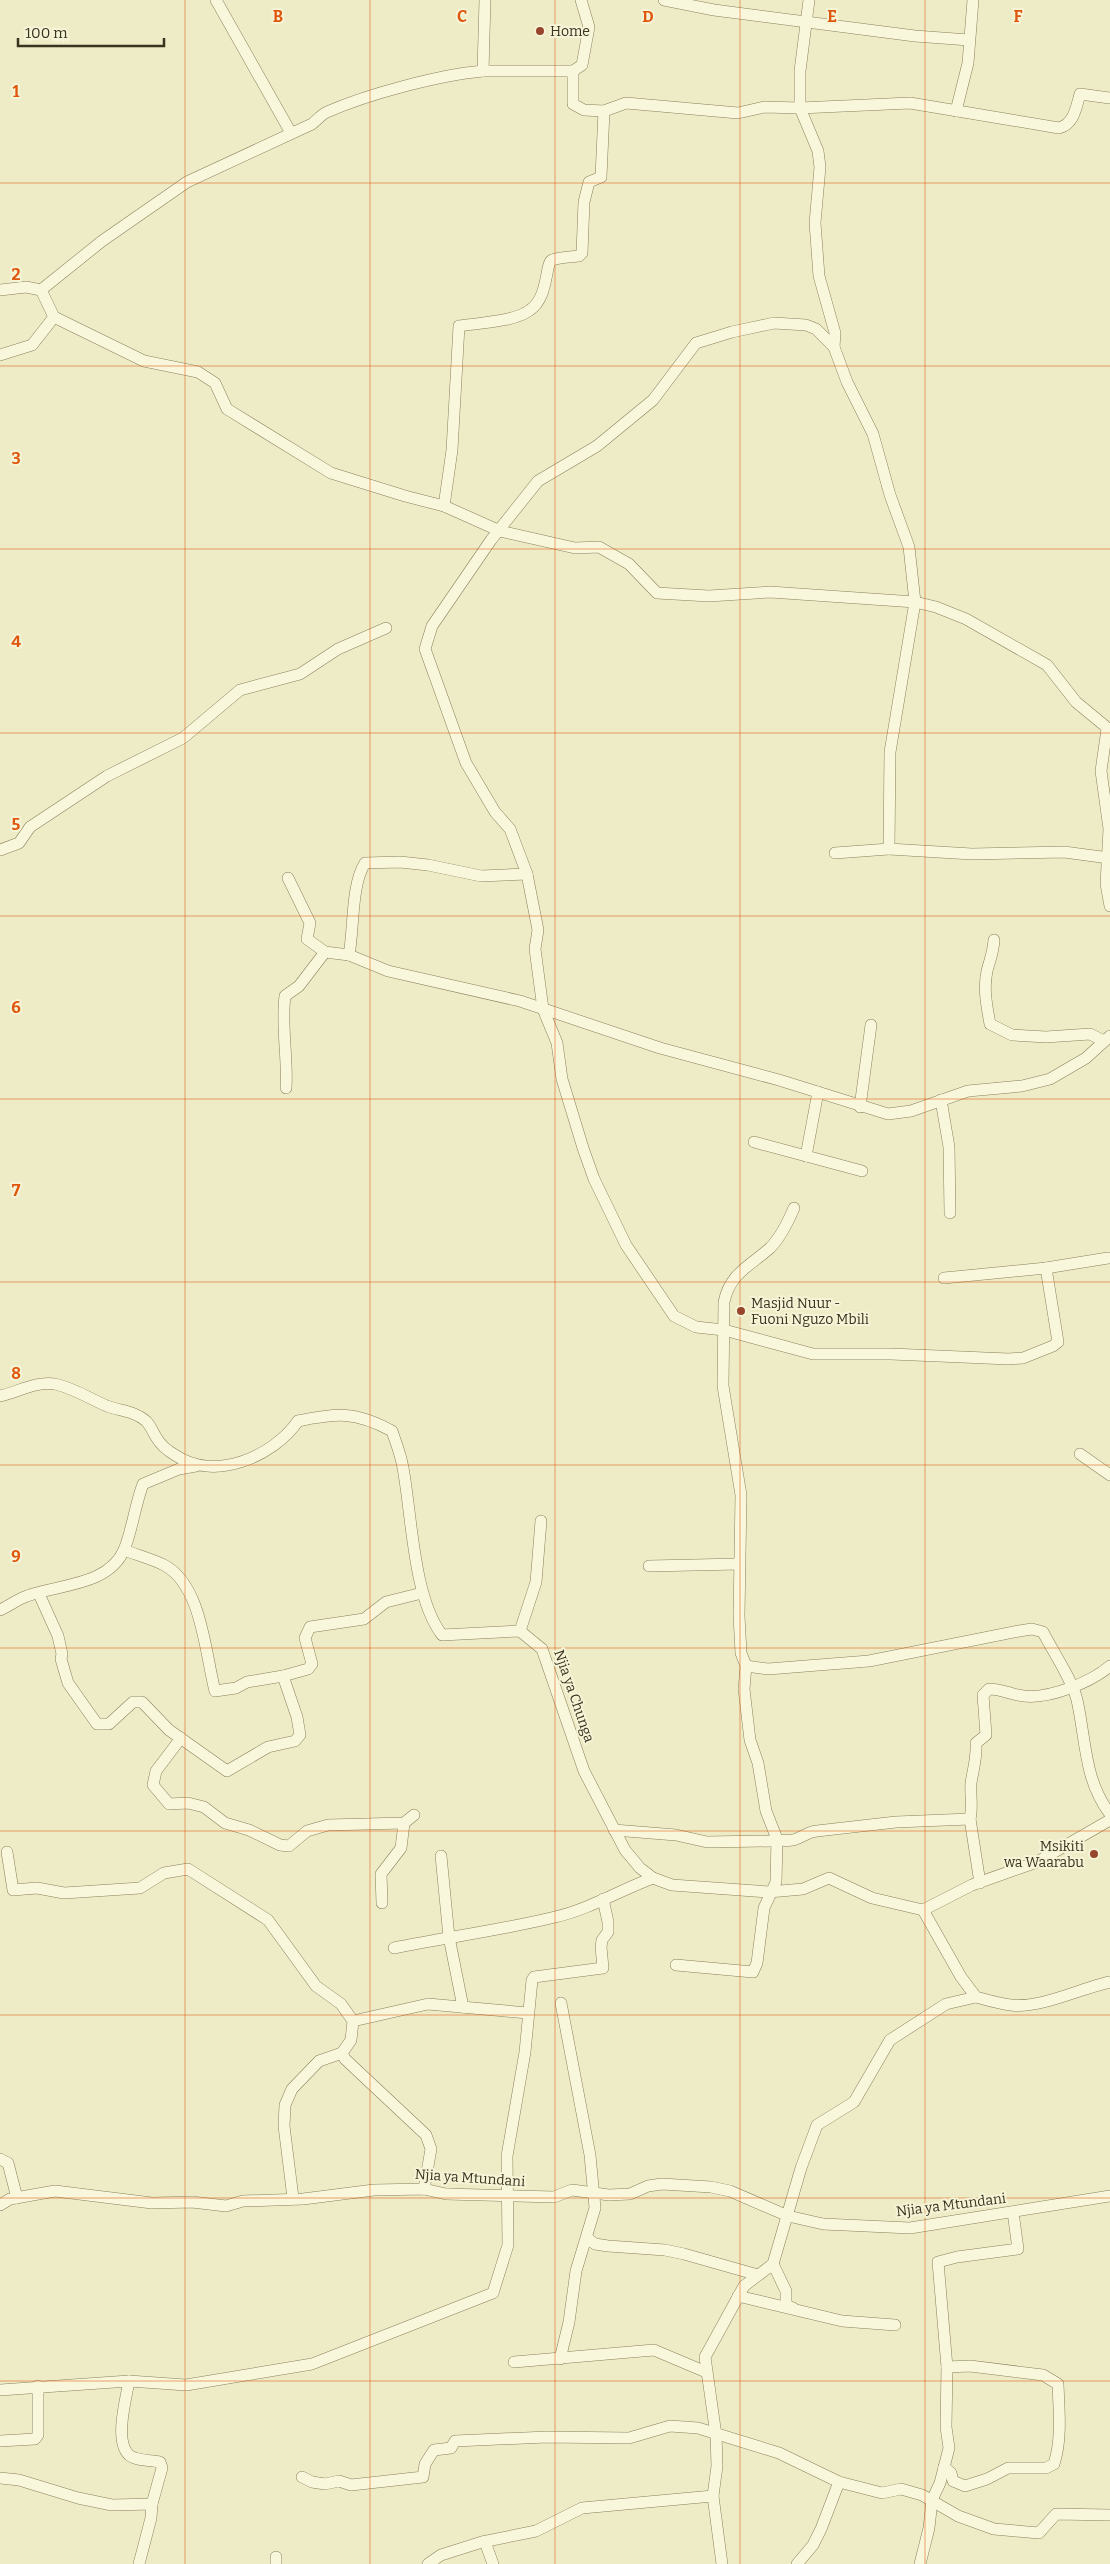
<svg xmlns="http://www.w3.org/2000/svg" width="1110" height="2564" viewBox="0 0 1110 2564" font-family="Bitter,serif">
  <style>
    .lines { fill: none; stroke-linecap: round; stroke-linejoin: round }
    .minor-casing { stroke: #8a7f5c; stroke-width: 12 }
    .minor { stroke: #f9f7db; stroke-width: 11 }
    .grid { fill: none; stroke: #df570d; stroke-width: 1; stroke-opacity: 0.55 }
    .poi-dot { fill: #99452d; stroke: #f6f4d7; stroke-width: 2 }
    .labels { text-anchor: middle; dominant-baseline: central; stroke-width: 4; stroke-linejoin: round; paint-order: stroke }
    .poi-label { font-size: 14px; fill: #3a3320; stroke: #f6f4d7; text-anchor: start }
    .street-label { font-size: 14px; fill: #3a3320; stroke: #f6f4d7 }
    .grid-label { font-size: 16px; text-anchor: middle; font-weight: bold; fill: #df570d; stroke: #f6f4d7; stroke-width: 4; stroke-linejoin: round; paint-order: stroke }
  </style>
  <rect width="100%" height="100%" fill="#eeecc7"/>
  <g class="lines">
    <g class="minor-casing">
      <g id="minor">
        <path d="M 216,0 L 291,133"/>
        <path d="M 485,0 L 483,71 L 573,71 L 573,104 L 584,110 L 604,111 L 626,103 L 738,113 L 764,107 L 800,108 L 910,103 L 1059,128 C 1074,124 1076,108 1080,94 L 1110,98"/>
        <path d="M 664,0 L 714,10 L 915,36 L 969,40"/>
        <path d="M 809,0 L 800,71 L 800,108 L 818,151 L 820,167 L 815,223 L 819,276 L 835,333 L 834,347 L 847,382 L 873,434 L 890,495 L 909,547 L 915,602 L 890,752 L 889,849 L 972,854 L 1064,852 L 1109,858"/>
        <path d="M 573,71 L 582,65 L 589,27 L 581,0"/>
        <path d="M 604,111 L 601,177 L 589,182 L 584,202 L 582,253 L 579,256 C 571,257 560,257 552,260 C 545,263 549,297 530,310 C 514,322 478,323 459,326 L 452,450 L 444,506 L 500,531 L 575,548 L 599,547 L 629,564 L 657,593 L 709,596 L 770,592 L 915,602 L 936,607 L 966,619 L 1047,665 L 1076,702 L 1110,730"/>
        <path d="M 956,111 L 968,63 L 973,0"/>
        <path d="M 0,290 L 26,287 L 41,290"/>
        <path d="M 54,317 L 144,361 L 198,372 L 215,383 L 227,409 L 331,473 L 405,496 L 444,506"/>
        <path d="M 834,347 L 816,329 L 806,325 L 774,323 L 732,332 L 696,343 L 653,400 L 597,446 L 538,481 L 491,540 L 432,626 L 425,649 L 466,763 L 495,812 L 510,829 L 527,874 L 538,930 L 535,949 L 543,1009 L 557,1043 L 562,1079 L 583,1148 L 594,1179 L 626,1245 L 674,1316 L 696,1327 L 724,1330 L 813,1354 L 891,1354 L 1009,1359 L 1023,1358 L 1053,1346 L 1058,1342 L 1046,1268"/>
        <path d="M 0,355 L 32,345 L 54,317 L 41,290 L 102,241 L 187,182 L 312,124 C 317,120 322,114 327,112 C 368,94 439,75 483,71"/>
        <path d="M 1107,729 L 1101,771 L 1109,829 L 1106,884 L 1110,906"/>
        <path d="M 0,850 L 19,843 L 30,827 L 107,776 L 183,738 L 240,690 L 300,674 L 338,649 L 386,628"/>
        <path d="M 835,853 L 889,849"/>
        <path d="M 288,878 L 310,923 L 307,939 L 325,952 L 349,955 L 388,971 L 520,1001 L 660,1048 L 779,1080 L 888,1114 L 911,1111 L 968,1091 L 1022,1086 L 1050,1079 L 1086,1058 L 1110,1036"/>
        <path d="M 994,940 C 993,954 990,959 987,971 C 983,989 987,1007 990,1024 L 1012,1035 L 1046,1037 L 1090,1034 L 1104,1041"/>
        <path d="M 349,955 C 354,929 351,885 365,863 L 400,862 L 428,865 L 481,876 L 527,874"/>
        <path d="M 286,1088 C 288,1058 281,1026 285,996 L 299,986 L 325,952"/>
        <path d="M 941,1100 L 949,1147 L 950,1213"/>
        <path d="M 860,1107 L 871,1025"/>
        <path d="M 754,1142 L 862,1171"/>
        <path d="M 806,1156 L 818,1092"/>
        <path d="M 944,1278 L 1046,1268 L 1108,1258"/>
        <path d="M 0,1396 C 18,1392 36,1381 55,1384 C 74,1388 90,1399 107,1406 C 120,1411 135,1411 146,1421 C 150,1425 153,1432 156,1437 C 160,1444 168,1451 175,1455 C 214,1482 273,1457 298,1421 C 337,1413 355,1411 392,1431 C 396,1443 401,1455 403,1468 C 412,1516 413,1597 442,1635 L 520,1631 L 542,1649 L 584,1771 L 625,1850 L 640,1868 L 653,1878 L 672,1885 L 769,1892 L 803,1889 L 829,1878 L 872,1898 L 923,1910 L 961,1977 L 976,1997 C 987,2000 999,2004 1011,2005 C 1040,2009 1081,1988 1110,1982"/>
        <path d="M 1080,1454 L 1110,1475"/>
        <path d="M 124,1550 C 137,1555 152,1559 164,1565 C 202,1585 205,1653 215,1691 L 236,1688 L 247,1682 L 283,1676 L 308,1669 L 312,1664 L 305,1638 L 310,1627 L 364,1619 L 386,1602 L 422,1593"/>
        <path d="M 649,1566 L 739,1564"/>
        <path d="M 39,1594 L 58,1636 L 62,1654 L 61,1659 L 68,1683 L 97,1724 L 109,1724 L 133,1702 L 142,1702 L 169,1730 L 227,1771 L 268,1747 L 295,1741 L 300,1735 L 297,1717 L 283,1676"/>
        <path d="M 0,1610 C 9,1606 18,1599 27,1596 C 59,1584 108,1586 124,1550 C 132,1531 135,1505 143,1484 L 179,1469 L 196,1466"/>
        <path d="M 520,1631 L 536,1582 L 541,1521"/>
        <path d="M 746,1666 L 768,1669 L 869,1661 L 1019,1631 L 1032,1629 L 1043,1632 C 1053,1652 1072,1679 1077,1700 C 1086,1740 1084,1780 1110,1814"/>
        <path d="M 181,1738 L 156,1771 L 153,1785 L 169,1804 L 188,1803 L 204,1807 L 225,1823 L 249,1830 L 280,1845 L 289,1846 L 307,1831 L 328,1825 L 404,1823 L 414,1815"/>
        <path d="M 970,1819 C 973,1806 970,1795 971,1783 C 973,1770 977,1757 976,1743 L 986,1735 L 983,1695 L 989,1689 C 1002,1689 1012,1695 1024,1696 C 1050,1699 1091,1682 1110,1666"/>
        <path d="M 614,1830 L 676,1835 L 707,1842 L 771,1841 C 779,1838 785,1842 793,1840 C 801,1838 807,1832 817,1831 L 896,1822 L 970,1819 L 980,1883"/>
        <path d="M 7,1852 L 13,1890 L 37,1888 L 64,1893 L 140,1888 L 164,1873 L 188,1869 L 268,1920 L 316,1986 L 341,2004 L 353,2021 L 351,2040 L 342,2053 L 345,2059 L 426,2135 L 431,2149 L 424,2189"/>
        <path d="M 441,1856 L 449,1937 L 463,2007"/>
        <path d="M 382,1903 L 381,1874 L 401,1848 L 404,1823"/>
        <path d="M 923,1910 L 972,1885 L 1037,1862 L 1110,1820"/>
        <path d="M 394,1948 C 448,1937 502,1930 555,1917 C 590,1909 620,1890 653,1878"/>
        <path d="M 676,1965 L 753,1972 L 757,1963 L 764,1908 L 776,1882 L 777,1839 L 766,1811 L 758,1763 L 750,1740 L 744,1689 L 746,1666 L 741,1653 L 739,1616 L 741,1495 L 723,1386 L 724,1302 C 730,1273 750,1266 770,1248 C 781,1237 788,1222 794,1208"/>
        <path d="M 353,2021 L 428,2004 L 528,2013"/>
        <path d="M 0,2159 L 8,2163 L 17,2198"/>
        <path d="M 293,2198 L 284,2126 L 285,2105 L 292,2089 L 319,2061 L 342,2053"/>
        <path d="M 0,2205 L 10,2199 L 55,2191 L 152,2203 L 192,2202 L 226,2206 L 243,2201 L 303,2199 L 374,2190 L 424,2189 L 446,2194 L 554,2197 L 572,2190 L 609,2195 L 630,2194 L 648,2186 L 662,2184 L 711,2187 L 730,2191 L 788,2216 L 823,2224 L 910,2228 L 1110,2196"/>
        <path d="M 587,2238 L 595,2244 L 608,2246 L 665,2250 L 684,2254 L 758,2275"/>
        <path d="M 773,2264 L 786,2291 L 786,2305 L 793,2308"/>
        <path d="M 738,2296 L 842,2321 L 895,2325"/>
        <path d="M 560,2359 L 569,2322 L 576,2271 L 595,2208 L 590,2155 L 561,2003"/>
        <path d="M 514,2362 L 654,2350 L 706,2372"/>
        <path d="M 129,2381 C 126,2399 114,2441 129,2455 C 136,2461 151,2460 160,2462 L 162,2468 L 152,2504"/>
        <path d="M 0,2390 L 129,2381 L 186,2385 L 312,2364 L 493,2293 L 508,2245 L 507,2156 L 525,2052 L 532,1980 L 534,1977 L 603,1968 L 601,1947 L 602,1940 L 608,1932 L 608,1922 L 603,1899"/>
        <path d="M 0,2441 L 35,2439 L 38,2435 L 38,2386"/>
        <path d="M 944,2467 L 951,2473 L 953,2481 L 965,2486 L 987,2479 L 1008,2468 L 1046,2468 L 1054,2464 C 1062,2439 1059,2411 1058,2384 L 1043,2375 L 970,2366 L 947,2367"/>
        <path d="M 302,2477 L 312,2482 L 325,2484 L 339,2481 L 351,2485 L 423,2477 L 425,2464 L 434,2450 L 451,2448 L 455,2441 L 547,2437 L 629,2438 L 670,2426 L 698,2428 L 779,2453 L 839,2482 L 882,2493 L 901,2489 L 922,2495 L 958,2516 L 994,2529 L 1039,2533 L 1056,2514 L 1110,2515"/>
        <path d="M 0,2478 L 19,2480 L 78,2498 L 112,2505 L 152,2504 L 151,2518 L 139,2564"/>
        <path d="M 485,2542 L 493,2564"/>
        <path d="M 276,2564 L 276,2557"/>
        <path d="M 428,2564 L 441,2555 L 482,2542 L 536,2531 L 582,2508 L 713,2496"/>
        <path d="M 722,2564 L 713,2496 L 717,2466 L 716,2435 L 705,2357 L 744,2286 L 773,2264 L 801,2168 L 817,2125 L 854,2102 L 890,2040 L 946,2004 L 976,1997"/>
        <path d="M 797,2564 L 813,2545 L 821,2529 L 839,2482"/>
        <path d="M 920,2564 L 929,2528 L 932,2500 L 940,2483 L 949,2448 L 946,2427 L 947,2367 L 938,2262 L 957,2257 L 1018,2249 L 1013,2212"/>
      </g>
    </g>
    <use href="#minor" class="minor"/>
  </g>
  <path class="grid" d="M 185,0 L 185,2564M 370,0 L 370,2564M 555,0 L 555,2564M 740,0 L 740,2564M 925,0 L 925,2564M 0,183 L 1110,183M 0,366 L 1110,366M 0,549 L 1110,549M 0,733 L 1110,733M 0,916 L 1110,916M 0,1099 L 1110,1099M 0,1282 L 1110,1282M 0,1465 L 1110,1465M 0,1648 L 1110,1648M 0,1831 L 1110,1831M 0,2015 L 1110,2015M 0,2198 L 1110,2198M 0,2381 L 1110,2381"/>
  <g class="poi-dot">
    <circle cx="540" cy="31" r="5"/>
    <circle cx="741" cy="1311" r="5"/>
    <circle cx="1094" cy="1854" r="5"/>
  </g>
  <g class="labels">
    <g class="poi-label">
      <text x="550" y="31">Home</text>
      <text x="751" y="1303">Masjid Nuur -<tspan x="751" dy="16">Fuoni Nguzo Mbili</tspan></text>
      <text x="1084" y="1846" text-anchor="end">Msikiti<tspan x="1084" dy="16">wa Waarabu</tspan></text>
    </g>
    <g class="street-label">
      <text transform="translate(574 1696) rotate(71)">Njia ya Chunga</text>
      <text transform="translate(470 2178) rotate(4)">Njia ya Mtundani</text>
      <text transform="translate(951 2205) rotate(-7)">Njia ya Mtundani</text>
    </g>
  </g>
  <g class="grid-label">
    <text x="278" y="22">B</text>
    <text x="462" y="22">C</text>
    <text x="648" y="22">D</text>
    <text x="832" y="22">E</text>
    <text x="1018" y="22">F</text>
    <text x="16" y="97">1</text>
    <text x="16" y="280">2</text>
    <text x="16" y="464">3</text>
    <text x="16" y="647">4</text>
    <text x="16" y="830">5</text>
    <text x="16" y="1013">6</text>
    <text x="16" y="1196">7</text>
    <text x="16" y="1379">8</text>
    <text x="16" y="1562">9</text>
  </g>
  <path d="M18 38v8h146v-8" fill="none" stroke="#3a3320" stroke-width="2.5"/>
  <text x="25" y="38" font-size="15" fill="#3a3320" stroke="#f6f4d7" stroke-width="4" paint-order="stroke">100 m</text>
</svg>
